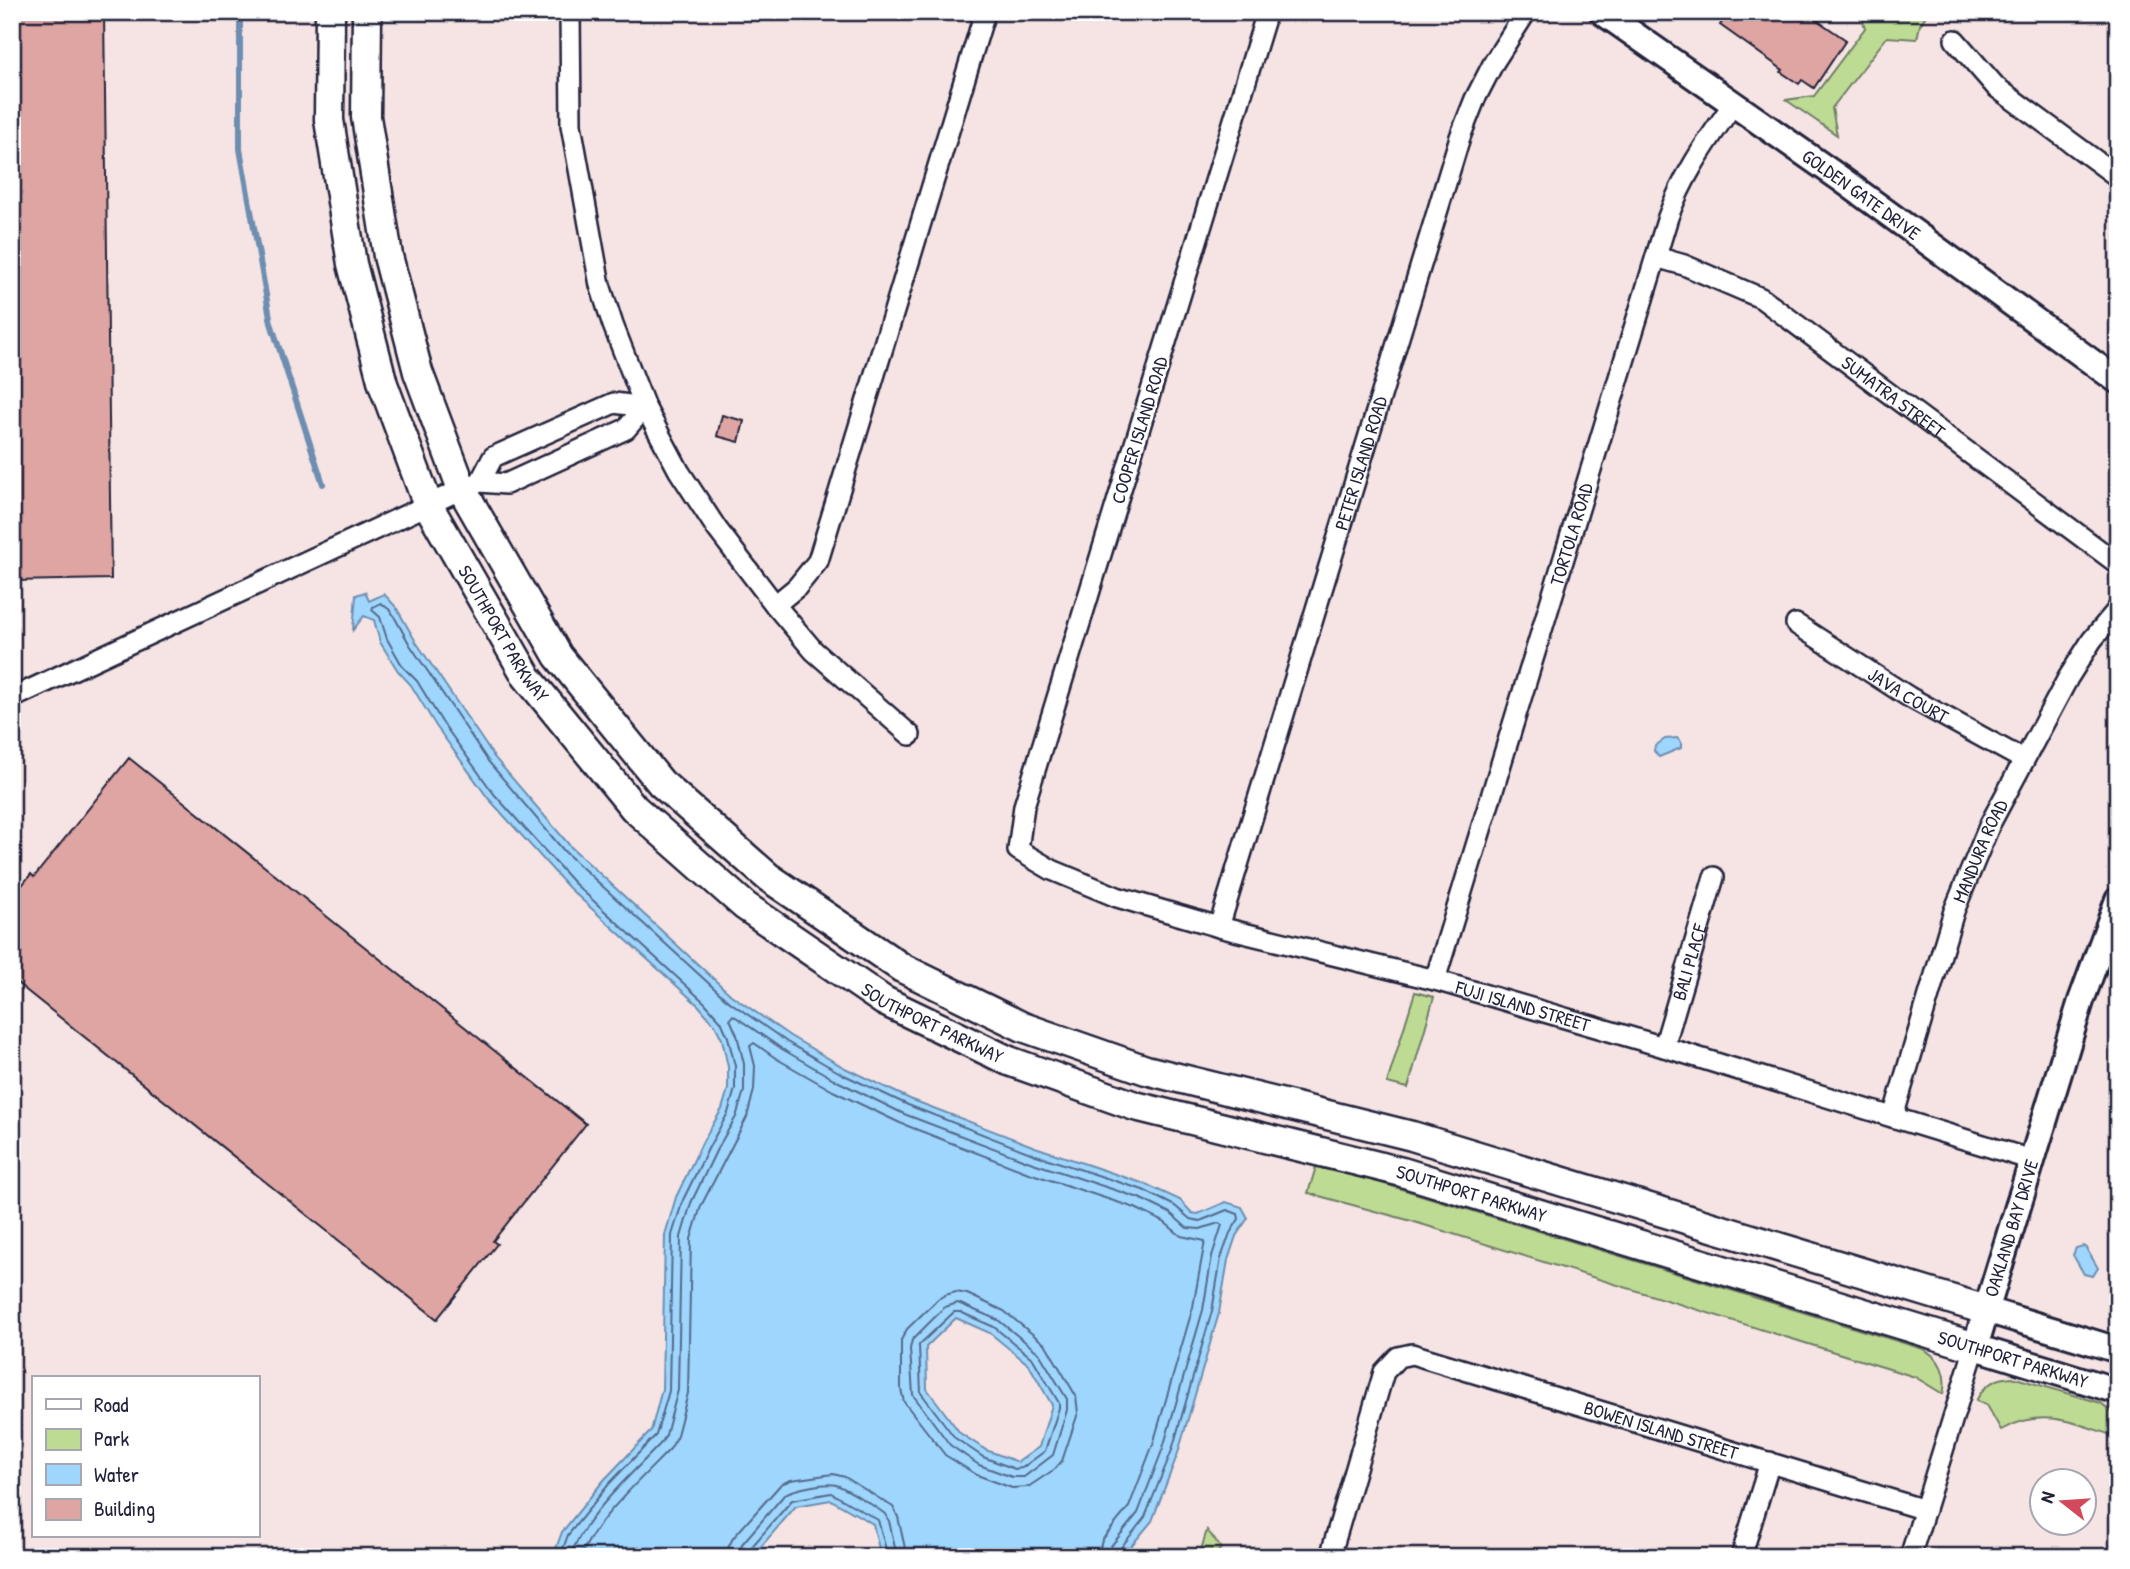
<svg xmlns="http://www.w3.org/2000/svg" width="2130" height="1569" viewBox="0 0 2130 1569" font-family="'Patrick Hand',sans-serif">
  <style>
    .green { fill: #bedb93; stroke: #707e67; stroke-width: 2 }
    .water { fill: #9fd6fe; stroke: #6d8eb0; stroke-width: 2; fill-rule: evenodd }
    .lines { fill: none; stroke-linecap: round; stroke-linejoin: round }
    .shore { stroke: #546a89; stroke-width: 2 }
    .stream { stroke: #6d8eb0; stroke-width: 6 }
    .building { fill: #dfa5a2; stroke: #22223b; stroke-width: 2 }
    .minor-casing { stroke: #22223b; stroke-width: 24 }
    .tertiary-casing { stroke: #22223b; stroke-width: 30 }
    .secondary-casing { stroke: #22223b; stroke-width: 33 }
    .minor { stroke: #fff; stroke-width: 19 }
    .tertiary { stroke: #fff; stroke-width: 24 }
    .secondary { stroke: #fff; stroke-width: 28 }
    .labels { text-anchor: middle; dominant-baseline: central; stroke-width: 5; stroke-linejoin: round; paint-order: stroke }
    .street-label { font-size: 19px; fill: #22223b; stroke: #fff }
  </style>
  <rect width="100%" height="100%" fill="#f5e4e3"/>
  <filter id="ink" filterUnits="userSpaceOnUse"><feTurbulence type="fractalNoise" baseFrequency=".0143" numOctaves="2"/><feDisplacementMap in="SourceGraphic" scale="14" xChannelSelector="R" yChannelSelector="G"/><feConvolveMatrix kernelMatrix="1 2 1 2 8 2 1 2 1" color-interpolation-filters="sRGB"/></filter>
  <g filter="url(#ink)">
    <g class="green">
      <path d="M 1860,12 L 1928,12 L 1920,25 L 1917,39 L 1887,37 L 1832,108 L 1837,135 L 1786,100 L 1814,96 L 1865,28 Z"/>
      <path d="M 1415,992 L 1434,997 L 1408,1088 L 1387,1083 Z"/>
      <path d="M 1316,1167 L 1375,1181 L 1923,1349 C 1940,1357 1948,1375 1943,1394 L 1915,1377 L 1408,1220 L 1308,1193 Z"/>
      <path d="M 2012,1377 L 2101,1403 L 2118,1417 L 2118,1437 C 2075,1424 2044,1406 2001,1430 L 1987,1405 L 1976,1401 C 1984,1385 1995,1378 2012,1377 Z"/>
      <path d="M 1207,1530 L 1221,1548 L 1214,1557 L 1199,1557 Z"/>
    </g>
    <g class="water">
      <path d="M 365,592 L 369,601 L 384,594 L 396,607 L 416,642 L 494,757 L 571,847 L 731,995 L 790,1036 L 845,1068 L 910,1099 L 1035,1147 L 1145,1184 L 1180,1200 L 1192,1213 L 1198,1214 L 1226,1202 L 1242,1207 L 1248,1218 L 1236,1236 L 1228,1260 L 1219,1313 L 1178,1453 L 1152,1521 L 1122,1557 L 881,1557 L 873,1524 L 831,1500 L 796,1506 L 752,1557 L 553,1557 L 562,1532 L 604,1480 L 651,1431 L 662,1389 L 665,1235 L 676,1197 L 703,1141 L 722,1109 L 728,1089 L 728,1067 L 722,1039 L 715,1025 L 699,1006 L 569,888 L 488,798 L 436,726 L 411,685 L 398,671 L 380,642 L 374,620 L 364,616 L 353,630 L 356,595 ZM 956,1318 L 990,1333 L 1029,1365 L 1052,1405 L 1039,1447 L 1018,1462 L 986,1450 L 960,1433 L 927,1389 L 926,1347 Z"/>
      <path d="M 1677,738 L 1681,742 L 1681,748 L 1659,757 L 1654,751 L 1655,746 L 1665,739 Z"/>
      <path d="M 2083,1246 L 2086,1248 L 2098,1268 L 2093,1276 L 2084,1274 L 2073,1255 L 2076,1248 Z"/>
    </g>
    <g class="lines">
      <g class="shore">
        <path d="M 956,1292 L 967,1294 L 1004,1311 L 1046,1345 L 1076,1396 L 1078,1413 L 1062,1461 L 1055,1469 L 1028,1487 L 1012,1488 L 977,1475 L 945,1455 L 904,1402 L 901,1389 L 901,1340 L 907,1329 L 938,1299 L 945,1295 Z"/>
        <path d="M 958,1303 L 998,1320 L 1039,1353 L 1067,1399 L 1067,1410 L 1053,1455 L 1024,1477 L 1012,1477 L 979,1465 L 950,1445 L 913,1395 L 910,1349 L 912,1340 L 945,1307 Z"/>
        <path d="M 954,1312 L 960,1312 L 994,1327 L 1033,1359 L 1059,1403 L 1059,1408 L 1045,1451 L 1022,1468 L 1015,1469 L 983,1457 L 955,1438 L 921,1393 L 919,1345 Z"/>
        <path d="M 560,1557 L 568,1535 L 609,1484 L 656,1435 L 669,1391 L 672,1235 L 683,1200 L 710,1145 L 728,1113 L 735,1089 L 735,1066 L 728,1037 L 721,1021 L 704,1002 L 574,883 L 494,794 L 442,722 L 417,681 L 403,667 L 387,639 L 380,617 L 372,610 L 373,607 L 381,603 L 391,611 L 410,645 L 488,761 L 565,852 L 727,1000 L 787,1042 L 842,1074 L 908,1105 L 1033,1154 L 1143,1190 L 1175,1206 L 1190,1219 L 1200,1221 L 1227,1210 L 1238,1214 L 1239,1219 L 1230,1233 L 1221,1258 L 1212,1311 L 1172,1450 L 1145,1517 L 1119,1550 L 1117,1557"/>
        <path d="M 570,1557 C 585,1515 632,1474 662,1442 L 666,1435 L 678,1390 L 681,1237 L 691,1203 L 717,1149 L 736,1117 L 744,1091 L 744,1064 L 737,1035 L 730,1019 L 733,1015 L 782,1049 L 837,1081 L 904,1114 L 1030,1162 L 1139,1198 L 1170,1213 L 1187,1228 L 1200,1229 L 1219,1223 L 1222,1225 L 1212,1256 L 1203,1310 L 1163,1448 L 1138,1513 L 1111,1546 L 1108,1557"/>
        <path d="M 581,1557 C 593,1522 644,1476 670,1449 L 676,1439 L 688,1393 L 691,1239 L 701,1206 L 747,1117 L 754,1090 L 755,1066 L 750,1046 L 754,1043 L 777,1059 L 833,1091 L 900,1123 L 1026,1172 L 1135,1208 L 1164,1222 L 1181,1236 L 1205,1241 L 1193,1307 L 1153,1444 L 1129,1507 L 1102,1540 L 1098,1557"/>
        <path d="M 728,1557 L 728,1548 L 733,1538 L 781,1484 L 791,1480 L 833,1474 L 845,1477 L 893,1507 L 898,1517 L 907,1557"/>
        <path d="M 738,1557 L 742,1544 L 785,1494 C 794,1489 826,1482 836,1485 C 846,1488 876,1507 885,1514 L 889,1521 L 897,1557"/>
        <path d="M 747,1557 L 749,1550 L 792,1500 L 831,1493 L 878,1520 L 888,1557"/>
      </g>
      <path class="stream" d="M 240,12 L 240,149 L 271,323 L 323,484"/>
    </g>
    <g class="building">
      <path d="M 12,12 L 104,12 L 111,579 L 12,581 Z"/>
      <path d="M 1729,12 L 1805,12 L 1846,40 L 1814,88 L 1802,80 L 1799,84 L 1781,72 L 1783,70 L 1720,25 Z"/>
      <path d="M 722,415 L 744,421 L 739,442 L 717,436 Z"/>
      <path d="M 129,758 L 586,1124 L 493,1241 L 497,1244 L 437,1319 L 12,979 L 12,898 L 31,874 L 34,877 Z"/>
    </g>
    <g class="lines">
      <g class="minor-casing">
        <g id="minor">
          <path d="M 570,12 L 571,125 L 600,285 L 613,325 L 645,407 L 679,471 L 717,529 L 775,605"/>
          <path id="s1" d="M 1267,12 L 1024,806 L 1018,850 L 1052,870 L 1117,897 L 1219,927 L 1435,980 L 1664,1047 L 2032,1160"/>
          <path d="M 1955,40 L 1996,87 L 2118,177"/>
          <path id="s2" d="M 1656,257 L 1684,265 L 1761,298 L 2118,564"/>
          <path d="M 480,482 L 493,457 L 614,403 L 645,407"/>
          <path id="s3" d="M 1796,624 L 1909,697 L 2024,760"/>
          <path d="M 12,698 L 462,489 L 480,482 L 506,484 L 626,429 L 645,407"/>
          <path d="M 910,735 L 814,651 L 775,605 L 797,587 L 818,561 L 985,12"/>
          <path id="s4" d="M 1219,927 L 1460,137 L 1475,99 L 1494,62 L 1526,12"/>
          <path id="s5" d="M 1435,980 L 1668,217 C 1684,173 1707,142 1733,104"/>
          <path id="s6" d="M 1664,1047 L 1714,877"/>
          <path id="s7" d="M 1893,1117 L 1954,911 L 1990,824 L 2068,678 L 2092,640 L 2118,609"/>
          <path id="s8" d="M 1330,1557 L 1384,1372 L 1398,1357 L 1412,1354 L 1925,1510"/>
          <path d="M 1741,1557 L 1770,1462"/>
          <path d="M 1910,1557 L 1975,1347"/>
        </g>
      </g>
      <g class="tertiary-casing">
        <g id="tertiary">
          <path id="s9" d="M 1602,12 L 1841,179 L 2118,381"/>
          <path d="M 2118,900 L 2081,1001 L 1975,1347 L 2118,1391"/>
          <path d="M 1986,1310 L 2118,1350"/>
        </g>
      </g>
      <g class="secondary-casing">
        <g id="secondary">
          <path id="s10" d="M 330,12 L 329,120 L 352,264 L 383,384 L 428,505 L 527,677 L 634,808 L 745,906 L 884,1001 L 1009,1061 L 1135,1106 L 1402,1172 L 1975,1347"/>
          <path d="M 367,12 L 366,117 L 388,256 L 418,372 L 462,489 L 558,656 L 661,783 L 768,877 L 902,968 L 1023,1027 L 1146,1070 L 1412,1136 L 1986,1310"/>
        </g>
      </g>
      <use href="#minor" class="minor"/>
      <use href="#tertiary" class="tertiary"/>
      <use href="#secondary" class="secondary"/>
    </g>
  </g>
  <g class="labels">
    <g class="street-label">
      <text stroke="none"><textPath href="#s9" startOffset="317">GOLDEN GATE DRIVE</textPath></text>
      <text stroke="none"><textPath href="#s2" startOffset="278">SUMATRA STREET</textPath></text>
      <text transform="translate(1139 430) rotate(-73)">COOPER ISLAND ROAD</text>
      <text stroke="none"><textPath href="#s4" startOffset="485">PETER ISLAND ROAD</textPath></text>
      <text stroke="none"><textPath href="#s5" startOffset="466">TORTOLA ROAD</textPath></text>
      <text stroke="none"><textPath href="#s10" startOffset="656">SOUTHPORT PARKWAY</textPath></text>
      <text stroke="none"><textPath href="#s3" startOffset="133">JAVA COURT</textPath></text>
      <text stroke="none"><textPath href="#s7" startOffset="280">MANDURA ROAD</textPath></text>
      <text stroke="none"><textPath href="#s6" startOffset="89">BALI PLACE</textPath></text>
      <text stroke="none"><textPath href="#s1" startOffset="1405">FUJI ISLAND STREET</textPath></text>
      <text stroke="none"><textPath href="#s10" startOffset="1244">SOUTHPORT PARKWAY</textPath></text>
      <text stroke="none"><textPath href="#s10" startOffset="1811">SOUTHPORT PARKWAY</textPath></text>
      <text transform="translate(2011 1228) rotate(-73)">OAKLAND BAY DRIVE</text>
      <text transform="translate(2013 1359) rotate(17)">SOUTHPORT PARKWAY</text>
      <text stroke="none"><textPath href="#s8" startOffset="488">BOWEN ISLAND STREET</textPath></text>
    </g>
  </g>
  <rect width="2130" height="1569" fill="none" stroke="#fff" stroke-width="42"/>
  <rect x="21" y="21" width="2088" height="1527" fill="none" stroke="#22223b" stroke-width="2.5" filter="url(#ink)"/>
  <rect x="32" y="1376" width="228" height="161" fill="#ffffff" stroke="#a7a7b1" stroke-width="2"/>
  <rect x="46" y="1399" width="35" height="10" fill="#ffffff" stroke="#a7a7b1" stroke-width="2"/>
  <text x="94" y="1412" font-size="21" fill="#22223b">Road</text>
  <rect x="46" y="1429" width="35" height="21" fill="#bedb93" stroke="#a7a7b1" stroke-width="2"/>
  <text x="94" y="1446" font-size="21" fill="#22223b">Park</text>
  <rect x="46" y="1464" width="35" height="21" fill="#9fd6fe" stroke="#a7a7b1" stroke-width="2"/>
  <text x="94" y="1482" font-size="21" fill="#22223b">Water</text>
  <rect x="46" y="1499" width="35" height="21" fill="#dfa5a2" stroke="#a7a7b1" stroke-width="2"/>
  <text x="94" y="1516" font-size="21" fill="#22223b">Building</text>
  <g transform="translate(2063 1502) rotate(287)"><circle r="33" fill="#ffffff" stroke="#a7a7b1" stroke-width="2"/>
  <path d="M0-5L12 26L0 18L-12 26Z" fill="#d1495b"/>
  <text y="-10" font-size="19" font-weight="bold" text-anchor="middle" fill="#22223b">N</text>
  </g>
</svg>
